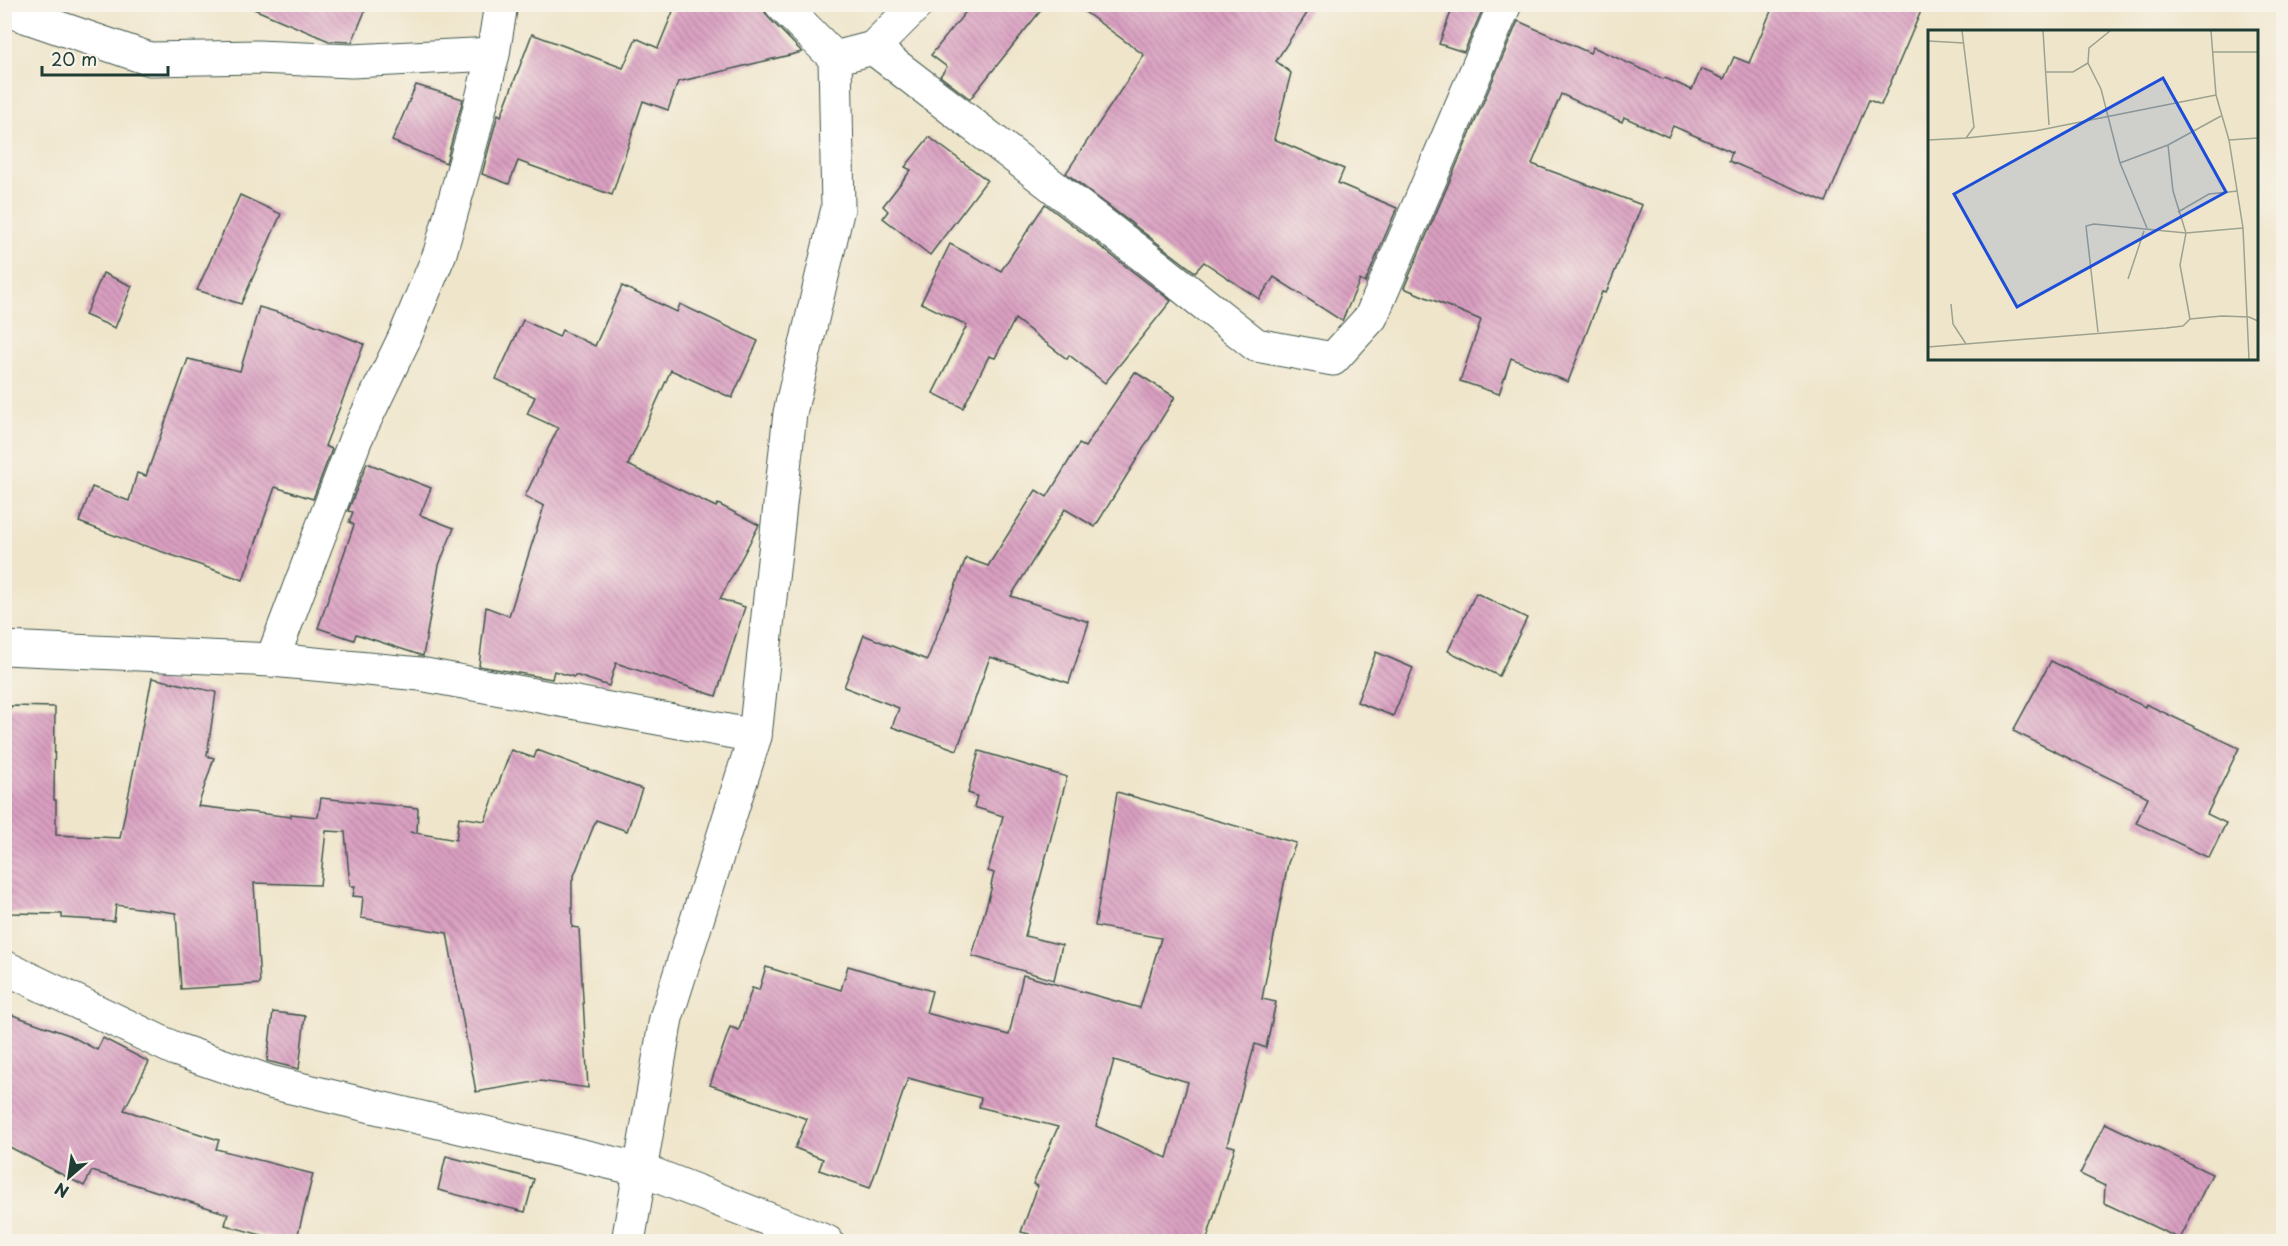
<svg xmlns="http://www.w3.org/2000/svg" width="2288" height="1246" viewBox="0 0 2288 1246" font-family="'Playpen Sans',sans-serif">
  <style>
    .building { fill: url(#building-back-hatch); fill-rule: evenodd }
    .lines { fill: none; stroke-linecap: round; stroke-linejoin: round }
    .street-casing { stroke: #3e564b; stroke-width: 35 }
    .street { stroke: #fff; stroke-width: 33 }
    .inset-road { fill: none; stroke: #9ca28f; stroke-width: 1.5 }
    .view { fill: #1d4ed8; fill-opacity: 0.15; stroke: #1d4ed8; stroke-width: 3 }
    .inset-edge { fill: none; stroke: #1f3d34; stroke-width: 3 }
  </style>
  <defs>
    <pattern id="building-back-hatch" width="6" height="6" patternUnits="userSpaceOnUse" patternTransform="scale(1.5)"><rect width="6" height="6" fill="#da9fc1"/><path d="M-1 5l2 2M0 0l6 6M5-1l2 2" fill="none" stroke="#b0839e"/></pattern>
  </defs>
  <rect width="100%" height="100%" fill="#f7f3e8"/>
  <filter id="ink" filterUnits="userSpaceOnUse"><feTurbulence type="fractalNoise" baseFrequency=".0167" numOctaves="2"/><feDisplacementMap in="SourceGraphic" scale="12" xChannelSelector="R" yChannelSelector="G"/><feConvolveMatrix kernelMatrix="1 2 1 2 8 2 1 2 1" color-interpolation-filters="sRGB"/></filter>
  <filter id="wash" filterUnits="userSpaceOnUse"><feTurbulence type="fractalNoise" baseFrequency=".008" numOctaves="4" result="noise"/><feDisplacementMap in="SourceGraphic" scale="24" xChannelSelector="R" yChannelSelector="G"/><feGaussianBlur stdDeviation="1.35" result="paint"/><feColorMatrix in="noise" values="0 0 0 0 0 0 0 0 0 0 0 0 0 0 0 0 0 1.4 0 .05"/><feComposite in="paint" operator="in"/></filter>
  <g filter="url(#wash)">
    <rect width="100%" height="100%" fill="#efe5cb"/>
    <g id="blocks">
      <g class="building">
        <path d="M 242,4 L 368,4 L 352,42 L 329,41 Z"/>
        <path d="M 676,4 L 755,4 L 763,9 L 768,17 L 802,52 L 678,82 L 668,110 L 643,101 L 612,195 L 518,161 L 509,184 L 482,174 L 498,114 L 501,116 L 532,34 L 623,68 L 636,38 L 658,48 Z"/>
        <path d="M 972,4 L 1046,4 L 970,99 L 940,76 L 947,67 L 931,55 Z"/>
        <path d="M 1074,4 L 1313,4 L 1276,61 L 1291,73 L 1274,139 L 1344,169 L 1338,183 L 1397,208 L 1365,283 L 1360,280 L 1342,321 L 1274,277 L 1259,299 L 1204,262 L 1195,272 L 1066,173 L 1144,55 Z"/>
        <path d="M 1454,4 L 1484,6 L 1464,52 L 1439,44 Z"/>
        <path d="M 1774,4 L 1924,4 L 1881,105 L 1869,100 L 1826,202 L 1729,161 L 1732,152 L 1673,126 L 1668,137 L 1624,117 L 1622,122 L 1561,94 L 1532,164 L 1642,205 L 1606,293 L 1602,292 L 1568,382 L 1511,358 L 1499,394 L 1460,381 L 1481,320 L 1404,288 L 1518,21 L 1590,53 L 1593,47 L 1663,79 L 1665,78 L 1692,90 L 1701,69 L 1724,79 L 1734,57 L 1749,63 Z"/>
        <path d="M 416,85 L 463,99 L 446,163 L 392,141 Z"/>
        <path d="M 929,137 L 987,180 L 930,255 L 883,218 L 888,211 L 883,206 L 911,170 L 905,167 Z"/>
        <path d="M 240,195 L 281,214 L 241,304 L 197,290 Z"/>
        <path d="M 1045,204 L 1171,301 L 1105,383 L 1069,355 L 1067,359 L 1015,319 L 995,358 L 989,356 L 963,408 L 933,393 L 967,325 L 921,303 L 950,244 L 1001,271 Z"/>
        <path d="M 103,273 L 132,286 L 115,328 L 85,315 Z"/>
        <path d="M 622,286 L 677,312 L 680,304 L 758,341 L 732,398 L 671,370 L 628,465 L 716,507 L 718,504 L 759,525 L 720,599 L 745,607 L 716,696 L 616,663 L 609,686 L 575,675 L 574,677 L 554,671 L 552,679 L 479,666 L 486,607 L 509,616 L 544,506 L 525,496 L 558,428 L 527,414 L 535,397 L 496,379 L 523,320 L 559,337 L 562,330 L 595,346 Z"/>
        <path d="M 259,307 L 300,319 L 364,344 L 325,446 L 332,449 L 313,499 L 275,487 L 243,580 L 143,545 L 142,546 L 79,522 L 92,487 L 129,501 L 137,473 L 146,476 L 188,359 L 240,371 Z"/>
        <path d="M 1135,372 L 1175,397 L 1095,527 L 1065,509 L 1011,596 L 1089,622 L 1069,683 L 990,657 L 957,750 L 892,727 L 899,708 L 844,687 L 864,635 L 927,660 L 966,558 L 988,566 L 1036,490 L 1047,497 L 1079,444 L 1085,447 Z"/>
        <path d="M 367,463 L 431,488 L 420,515 L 454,528 L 439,565 L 423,656 L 356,634 L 354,640 L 318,628 L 354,525 L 349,522 L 353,512 L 348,511 Z"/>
        <path d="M 1476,593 L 1527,618 L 1499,676 L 1448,651 Z"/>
        <path d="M 1376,652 L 1413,668 L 1393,716 L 1357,702 Z"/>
        <path d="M 2051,661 L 2145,707 L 2146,704 L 2239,748 L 2207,814 L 2226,823 L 2209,858 L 2136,823 L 2148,797 L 2013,731 Z"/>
        <path d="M 152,678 L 216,692 L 207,756 L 214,758 L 198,806 L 291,817 L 291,814 L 318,817 L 321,798 L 418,808 L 417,833 L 410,832 L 456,840 L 459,817 L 485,821 L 511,750 L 534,758 L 537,750 L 642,789 L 627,831 L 596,820 L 572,881 L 572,927 L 579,928 L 588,1088 L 540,1081 L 476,1092 L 447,933 L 361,918 L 363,897 L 353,896 L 355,886 L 350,886 L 345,832 L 326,831 L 320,885 L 254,883 L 260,984 L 181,989 L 176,913 L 116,905 L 114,921 L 62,918 L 62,914 L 8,913 L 9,897 L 4,897 L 4,724 L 11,706 L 55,707 L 54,800 L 56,800 L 56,835 L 120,838 Z"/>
        <path d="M 979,751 L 1067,777 L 1025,936 L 1062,945 L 1054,980 L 972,956 L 992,886 L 991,885 L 994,873 L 988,871 L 1003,816 L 974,807 L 977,796 L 968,793 Z"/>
        <path d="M 1117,792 L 1296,843 L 1288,863 L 1262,999 L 1276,1002 L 1266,1048 L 1255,1044 L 1227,1145 L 1235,1147 L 1206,1242 L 1026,1242 L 1029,1234 L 1021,1232 L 1038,1186 L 1033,1184 L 1058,1127 L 979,1107 L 981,1098 L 908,1078 L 870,1188 L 819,1170 L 823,1159 L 795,1148 L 807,1119 L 710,1085 L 730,1027 L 739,1030 L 752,988 L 759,990 L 766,967 L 841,990 L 848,966 L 932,991 L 926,1013 L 1009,1035 L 1023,975 L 1140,1008 L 1161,938 L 1095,926 ZM 1114,1060 L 1188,1082 L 1167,1158 L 1096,1126 Z"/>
        <path d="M 4,1012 L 69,1035 L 97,1050 L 103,1038 L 149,1062 L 124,1110 L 219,1140 L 216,1149 L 313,1174 L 296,1242 L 287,1242 L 225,1225 L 228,1214 L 92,1171 L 84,1186 L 4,1144 Z"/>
        <path d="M 273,1012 L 305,1016 L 299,1069 L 267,1061 Z"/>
        <path d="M 2105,1123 L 2212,1174 L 2180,1239 L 2104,1203 L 2105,1186 L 2080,1174 Z"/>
        <path d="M 446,1156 L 534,1179 L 525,1212 L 438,1190 Z"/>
      </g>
    </g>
  </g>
  <g filter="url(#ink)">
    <use href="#blocks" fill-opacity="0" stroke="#3e564b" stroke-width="1.5"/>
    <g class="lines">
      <g class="street-casing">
        <g id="street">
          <path d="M 781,4 L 835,58 L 873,48 L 1158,267 L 1256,345 L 1333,359 L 1371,317 L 1505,4"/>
          <path d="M 4,9 L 150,59 L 257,57 L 352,61 L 493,54"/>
          <path d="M 873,48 L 917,4"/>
          <path d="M 4,648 L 272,660 L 420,674 L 755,736"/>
          <path d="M 272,660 L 356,438 L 404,339 L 440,253 L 473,135 L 493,54 L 501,4"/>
          <path d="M 4,967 L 175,1049 L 270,1082 L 642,1170 L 827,1242"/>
          <path d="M 628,1242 L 666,1018 L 755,736 L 790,413 L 838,208 L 835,58"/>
        </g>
      </g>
      <use href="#street" class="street"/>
    </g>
  </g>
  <g transform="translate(1928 30)">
    <rect width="330" height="330" fill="#efe5cb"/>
    <path class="inset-road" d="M 115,1 L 121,95M 182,1 L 161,18 L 160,33 L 173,59 L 192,133 L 219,198M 283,1 L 288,65 L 301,110 L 315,198 L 321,329M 0,11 L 36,13M 284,22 L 330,22M 117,42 L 145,42 L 160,33M 38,108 L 107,101 L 288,65M 0,110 L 38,108 L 46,97 L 34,1M 301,110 L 330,108M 240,115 L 245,161 L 258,203 L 252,235 L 262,289M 192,133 L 240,115 L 293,86M 250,182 L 281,164 L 310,161M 200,249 L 216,201M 23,274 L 25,294 L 38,314M 170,302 L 158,196 L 166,194 L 258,203 L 315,198M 0,317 L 238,298 L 255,296 L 262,289 L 294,286 L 321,287 L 330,291"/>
    <path class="view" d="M 235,48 L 298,162 L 89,277 L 26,164 Z"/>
    <rect width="330" height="330" class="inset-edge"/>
  </g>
  <rect width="2288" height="1246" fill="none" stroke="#f7f3e8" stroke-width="24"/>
  <g transform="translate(69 1177) rotate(209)" stroke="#f7f3e8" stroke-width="4.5" paint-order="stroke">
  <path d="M0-4.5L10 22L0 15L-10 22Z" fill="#1f3d34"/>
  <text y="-9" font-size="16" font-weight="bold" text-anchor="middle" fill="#1f3d34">N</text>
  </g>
  <path d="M42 66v9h126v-9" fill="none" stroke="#1f3d34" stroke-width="3"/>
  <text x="51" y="66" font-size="18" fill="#1f3d34" stroke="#f7f3e8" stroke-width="4.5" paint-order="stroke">20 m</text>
</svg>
